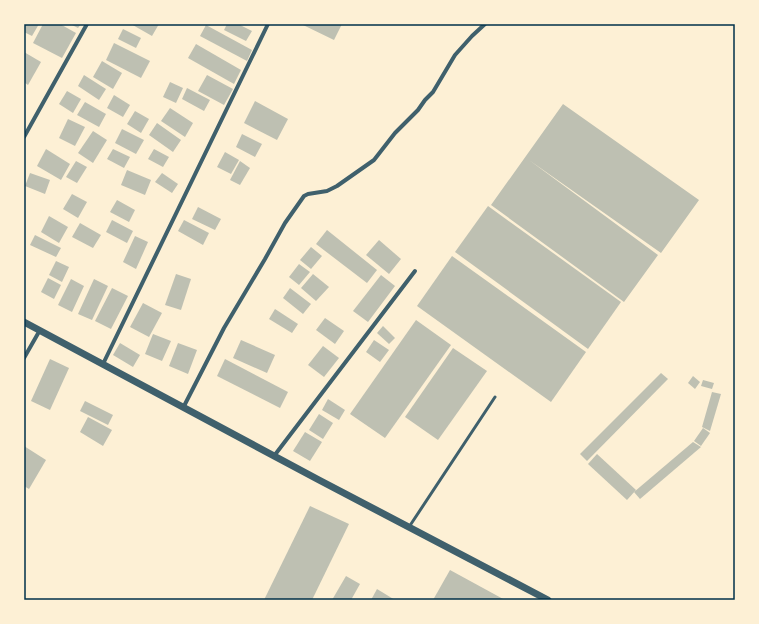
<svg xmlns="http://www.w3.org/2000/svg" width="759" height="624" viewBox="0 0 759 624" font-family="'Source Sans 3',sans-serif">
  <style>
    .building { fill: #bec0b2 }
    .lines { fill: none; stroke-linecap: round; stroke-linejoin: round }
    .service { stroke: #3f606c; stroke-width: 3 }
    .minor { stroke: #3f606c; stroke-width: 4 }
    .tertiary { stroke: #3f606c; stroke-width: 7 }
    .neatline { fill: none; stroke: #003049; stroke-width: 1.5 }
  </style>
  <rect width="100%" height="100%" fill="#fdf0d5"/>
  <g class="building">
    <path d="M 24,24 L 39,24 L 32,36 L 24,32 Z"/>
    <path d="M 43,24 L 60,24 L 76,33 L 62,58 L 33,43 Z"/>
    <path d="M 70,24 L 81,24 L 78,28 Z"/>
    <path d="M 131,24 L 159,24 L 152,36 Z"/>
    <path d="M 227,24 L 238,24 L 252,31 L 246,41 L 224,30 Z"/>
    <path d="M 301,24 L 342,24 L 334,40 Z"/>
    <path d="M 206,25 L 252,50 L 247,61 L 200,36 Z"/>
    <path d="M 123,29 L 141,38 L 136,48 L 118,39 Z"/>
    <path d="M 114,43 L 150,61 L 141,78 L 106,60 Z"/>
    <path d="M 196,44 L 241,70 L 234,84 L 188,58 Z"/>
    <path d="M 24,52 L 41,62 L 28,85 L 24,82 Z"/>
    <path d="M 102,61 L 122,73 L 113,89 L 93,77 Z"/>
    <path d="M 84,75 L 106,89 L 99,100 L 78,86 Z"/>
    <path d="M 207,75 L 233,89 L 224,105 L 198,91 Z"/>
    <path d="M 170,82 L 183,88 L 176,103 L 163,97 Z"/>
    <path d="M 187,88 L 210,100 L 204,111 L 182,99 Z"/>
    <path d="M 67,91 L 81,99 L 73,113 L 59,104 Z"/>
    <path d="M 114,95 L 130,105 L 123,117 L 107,108 Z"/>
    <path d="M 255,101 L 288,119 L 277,140 L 244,123 Z"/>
    <path d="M 85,102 L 106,114 L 99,127 L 77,115 Z"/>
    <path d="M 563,104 L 699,200 L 661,253 L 529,160 L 658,255 L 624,302 L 491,205 Z"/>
    <path d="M 170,108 L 193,123 L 185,137 L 161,121 Z"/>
    <path d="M 135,111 L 149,119 L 141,133 L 127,124 Z"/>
    <path d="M 68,119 L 85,127 L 75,146 L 59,138 Z"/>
    <path d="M 157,123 L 181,140 L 173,152 L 149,135 Z"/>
    <path d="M 122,129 L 144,140 L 136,154 L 115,143 Z"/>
    <path d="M 93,131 L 107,140 L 93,163 L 78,153 Z"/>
    <path d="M 242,134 L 262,144 L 255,157 L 236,147 Z"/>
    <path d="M 46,149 L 70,164 L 61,180 L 37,166 Z"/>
    <path d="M 113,149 L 130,157 L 124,168 L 107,159 Z"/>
    <path d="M 154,149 L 169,157 L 163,167 L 148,159 Z"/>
    <path d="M 225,152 L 239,160 L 231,174 L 217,167 Z"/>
    <path d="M 76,161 L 87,167 L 77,183 L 66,177 Z"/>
    <path d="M 240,161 L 250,168 L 240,185 L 230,180 Z"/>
    <path d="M 127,170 L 151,180 L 145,195 L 121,185 Z"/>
    <path d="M 30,173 L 50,180 L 45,194 L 25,186 Z"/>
    <path d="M 162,173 L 178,184 L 172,193 L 155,182 Z"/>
    <path d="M 72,194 L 87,202 L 78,218 L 63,209 Z"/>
    <path d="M 117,200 L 135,210 L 129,222 L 110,212 Z"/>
    <path d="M 488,206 L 621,302 L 588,349 L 455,252 Z"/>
    <path d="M 198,207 L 221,219 L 215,230 L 192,219 Z"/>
    <path d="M 49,216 L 68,227 L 59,243 L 41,232 Z"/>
    <path d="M 112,220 L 133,231 L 127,243 L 106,232 Z"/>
    <path d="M 184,220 L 209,233 L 203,245 L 178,231 Z"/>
    <path d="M 80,223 L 101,235 L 93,248 L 72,237 Z"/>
    <path d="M 327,230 L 377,270 L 367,283 L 316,244 Z"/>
    <path d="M 35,235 L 61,248 L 56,257 L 30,245 Z"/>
    <path d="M 135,236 L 148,242 L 136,269 L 123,262 Z"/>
    <path d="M 379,240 L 401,259 L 389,274 L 366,255 Z"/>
    <path d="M 311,247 L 322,256 L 311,269 L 300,260 Z"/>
    <path d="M 452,256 L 586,352 L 551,402 L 417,306 Z"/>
    <path d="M 56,261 L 69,267 L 62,282 L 49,275 Z"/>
    <path d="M 299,264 L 310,272 L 299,285 L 289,277 Z"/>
    <path d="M 176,274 L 191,279 L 181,310 L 165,305 Z"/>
    <path d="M 313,274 L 329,287 L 316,301 L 301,288 Z"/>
    <path d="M 381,275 L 395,286 L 368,322 L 353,311 Z"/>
    <path d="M 48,278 L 61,285 L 54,299 L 41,292 Z"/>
    <path d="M 71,279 L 84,286 L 72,312 L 58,305 Z"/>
    <path d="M 94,279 L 108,286 L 92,320 L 78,314 Z"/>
    <path d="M 112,288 L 128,296 L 111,329 L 95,321 Z"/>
    <path d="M 290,288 L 311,304 L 303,314 L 283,298 Z"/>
    <path d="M 143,303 L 162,313 L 149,337 L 130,327 Z"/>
    <path d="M 275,309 L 298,324 L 292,333 L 269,319 Z"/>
    <path d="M 325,318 L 344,331 L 335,344 L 316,330 Z"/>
    <path d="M 416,320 L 451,345 L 385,438 L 350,414 Z"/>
    <path d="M 383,326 L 395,338 L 389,344 L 377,333 Z"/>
    <path d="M 153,334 L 171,341 L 162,361 L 145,354 Z"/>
    <path d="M 241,340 L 275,355 L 267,373 L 233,358 Z"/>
    <path d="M 374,340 L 389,350 L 380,362 L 366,352 Z"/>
    <path d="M 120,343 L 140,355 L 133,367 L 113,355 Z"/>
    <path d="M 178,343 L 197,350 L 188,374 L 169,366 Z"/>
    <path d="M 323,346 L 339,358 L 324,377 L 308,365 Z"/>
    <path d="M 453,348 L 487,371 L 438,440 L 405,417 Z"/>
    <path d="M 50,359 L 69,368 L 50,410 L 31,401 Z"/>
    <path d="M 225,359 L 288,392 L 280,408 L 217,376 Z"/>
    <path d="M 661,373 L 668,379 L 587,461 L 580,454 Z"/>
    <path d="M 693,376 L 700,382 L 695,389 L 688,383 Z"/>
    <path d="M 703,380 L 714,383 L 712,389 L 701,386 Z"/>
    <path d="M 712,392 L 721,394 L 710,431 L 702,427 Z"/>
    <path d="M 328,399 L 345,410 L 339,420 L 322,410 Z"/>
    <path d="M 85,401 L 113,415 L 108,425 L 80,411 Z"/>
    <path d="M 319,414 L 333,423 L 323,439 L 309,430 Z"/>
    <path d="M 88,417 L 112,430 L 103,446 L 80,432 Z"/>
    <path d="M 703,428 L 710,433 L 701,446 L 694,441 Z"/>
    <path d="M 305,432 L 322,442 L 310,461 L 293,451 Z"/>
    <path d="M 693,442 L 701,447 L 640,499 L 634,492 Z"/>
    <path d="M 24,446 L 46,460 L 29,489 L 24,486 Z"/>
    <path d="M 597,454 L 636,490 L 627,500 L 588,464 Z"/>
    <path d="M 310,506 L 349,524 L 312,600 L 264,600 Z"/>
    <path d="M 450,570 L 505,600 L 433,600 Z"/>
    <path d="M 346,576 L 360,584 L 351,600 L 332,600 Z"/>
    <path d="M 377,589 L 395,600 L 371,600 Z"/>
  </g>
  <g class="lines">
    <path class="service" d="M 409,527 L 495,397"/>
    <g class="minor">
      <path d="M 24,137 L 87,24"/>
      <path d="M 24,358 L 40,330"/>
      <path d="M 103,364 L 268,24"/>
      <path d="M 183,408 L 224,328 L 265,259 L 285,223 L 304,196 L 308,194 L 327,191 L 337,186 L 374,160 L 395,133 L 418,110 L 425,100 L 433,92 L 455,55 L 472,36 L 485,24"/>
      <path d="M 274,456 L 415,271"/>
    </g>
    <path class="tertiary" d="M 24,322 L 319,480 L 548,600"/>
  </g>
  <rect width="759" height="624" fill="none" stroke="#fdf0d5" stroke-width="50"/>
  <rect x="25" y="25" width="709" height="574" class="neatline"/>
</svg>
